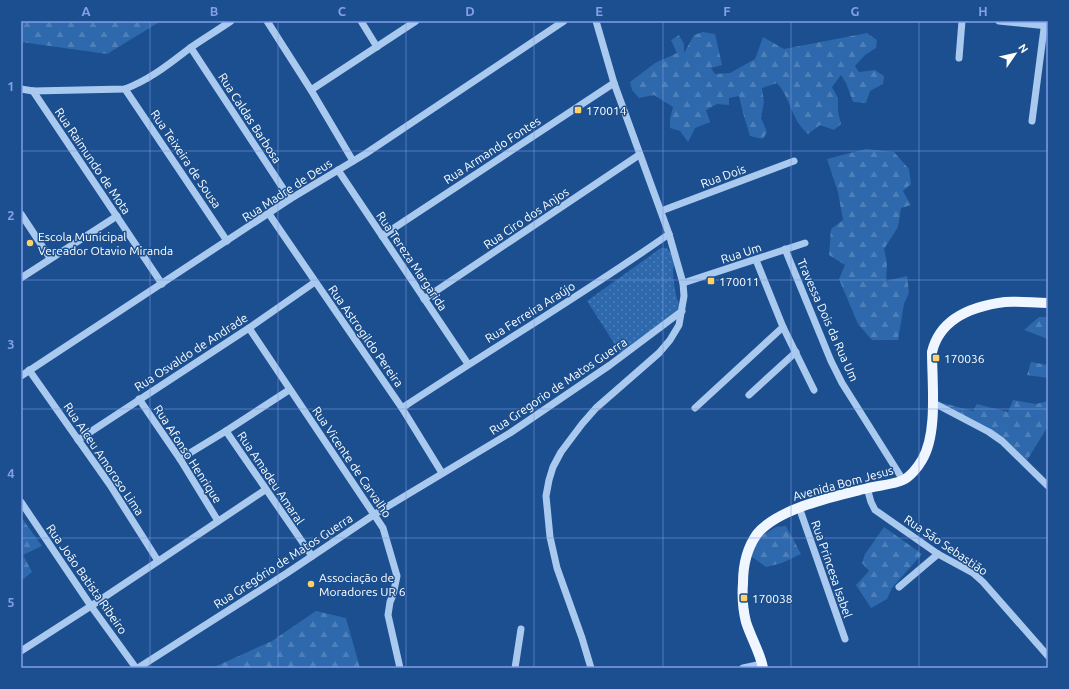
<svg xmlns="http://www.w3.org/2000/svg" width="1069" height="689" viewBox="0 0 1069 689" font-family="Ubuntu,sans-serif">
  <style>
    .forest { fill: url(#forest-firs) }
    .park { fill: url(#park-dots) }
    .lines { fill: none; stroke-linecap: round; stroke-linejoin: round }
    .minor { stroke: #a9c9ee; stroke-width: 7 }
    .major { stroke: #f0f6ff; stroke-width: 10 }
    .grid { fill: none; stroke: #839eea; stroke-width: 1; stroke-opacity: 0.55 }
    .poi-dot { fill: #ffd166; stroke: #1b4f8f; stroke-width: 1.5 }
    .labels { text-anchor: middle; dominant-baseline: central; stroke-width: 3; stroke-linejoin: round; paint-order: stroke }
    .poi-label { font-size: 12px; fill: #fff; stroke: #1b4f8f; text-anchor: start }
    .street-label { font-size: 12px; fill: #fff; stroke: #1b4f8f }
    .neatline { fill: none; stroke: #839eea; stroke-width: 1.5 }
    .grid-label { font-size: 13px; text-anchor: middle; font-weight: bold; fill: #839eea }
  </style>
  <defs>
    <pattern id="forest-firs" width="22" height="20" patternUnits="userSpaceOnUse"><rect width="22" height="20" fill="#2e69ad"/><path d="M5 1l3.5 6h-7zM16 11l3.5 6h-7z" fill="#4d80b9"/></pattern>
    <pattern id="park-dots" width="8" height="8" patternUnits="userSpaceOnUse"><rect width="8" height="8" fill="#2e69ad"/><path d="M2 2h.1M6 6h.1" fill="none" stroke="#4d80b9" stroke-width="1.8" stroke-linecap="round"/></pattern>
  </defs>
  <rect width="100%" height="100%" fill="#1b4f8f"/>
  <g class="forest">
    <path d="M 21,21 L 161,21 L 107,54 L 21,42 Z"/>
    <path d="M 703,32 L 715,34 L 722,65 L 711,68 L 715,74 L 730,73 L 755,59 L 763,37 L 784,49 L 867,33 L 877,40 L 876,48 L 865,55 L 855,66 L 859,72 L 875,70 L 884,76 L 883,84 L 870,91 L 866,103 L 853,102 L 846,83 L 841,75 L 832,87 L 838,98 L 838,112 L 841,124 L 834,130 L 820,125 L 808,134 C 790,118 792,100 777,83 L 762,88 L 764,102 L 761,118 L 767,132 L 763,139 L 750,136 L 743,113 L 739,96 L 729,98 L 729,105 L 717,104 L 706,110 L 710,122 L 695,128 L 688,142 L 680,131 L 670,128 L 670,119 L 673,107 L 654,95 L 639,98 L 632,90 L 630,82 L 655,63 L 677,53 L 671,40 L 679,35 L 684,44 L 684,53 L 694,35 Z"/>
    <path d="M 866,149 L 894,152 L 909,169 L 911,184 L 903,191 L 911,205 L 901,208 L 898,227 L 884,249 L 887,263 L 886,281 L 907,276 L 909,293 L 904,304 L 898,340 L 872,340 L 858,324 L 839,279 L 845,265 L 829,255 L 831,229 L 843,220 L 838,192 L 827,159 Z"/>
    <path d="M 1039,317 L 1048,317 L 1048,339 L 1024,330 Z"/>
    <path d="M 1031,362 L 1048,365 L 1048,378 L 1027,375 Z"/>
    <path d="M 1013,400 L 1036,404 L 1048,401 L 1048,426 L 1026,462 L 984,432 L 940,409 L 943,403 L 973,411 L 977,404 L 1008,412 Z"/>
    <path d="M 21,517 L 42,546 L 23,555 L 32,572 L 21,581 Z"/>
    <path d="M 786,526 L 801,554 L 782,563 L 766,567 L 748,554 L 753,541 L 776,527 Z"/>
    <path d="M 884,527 L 922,554 L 892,588 L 887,599 L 871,608 L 856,585 L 869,571 L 862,563 L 865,554 Z"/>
    <path d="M 316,611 L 346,618 L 360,668 L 212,668 L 272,641 Z"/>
  </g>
  <path class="park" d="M 661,248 L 667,248 C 670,252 673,257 674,262 C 674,265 673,269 673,272 C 674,284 675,296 680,307 L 676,311 L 621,354 L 587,301 Z"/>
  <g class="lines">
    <g class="minor">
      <path d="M 267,21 L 311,90 L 353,161"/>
      <path d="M 361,21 L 377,47"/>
      <path d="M 999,21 L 1048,26"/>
      <path d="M 191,48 L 290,199"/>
      <path d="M 959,58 L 962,21"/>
      <path d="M 21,89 L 33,91 L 125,89 C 151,79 169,64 190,48 C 203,39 218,30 231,21"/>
      <path d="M 125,89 L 227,241"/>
      <path d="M 311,90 L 416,21"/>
      <path d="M 33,91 L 162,284"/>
      <path d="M 1032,121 L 1045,21"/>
      <path d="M 338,170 L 468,364"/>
      <path d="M 661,211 L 794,161"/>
      <path d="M 21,214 L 50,258"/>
      <path d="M 269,214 L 402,408 L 442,473"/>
      <path d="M 382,236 L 614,83"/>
      <path d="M 785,249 L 831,361 L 842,383 L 903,480"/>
      <path d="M 756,260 L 783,327 L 814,390"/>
      <path d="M 21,278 L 117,216"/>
      <path d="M 683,283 L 805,243"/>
      <path d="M 424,299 L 639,155"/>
      <path d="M 249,328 L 383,528 L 397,576 L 393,595 L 390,602 L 388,615 L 400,668"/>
      <path d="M 29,370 L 110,485 L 158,561"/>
      <path d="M 21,376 L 290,199 L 365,154 L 564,21"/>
      <path d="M 749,395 L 796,352"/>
      <path d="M 139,399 L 180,459 L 218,521"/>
      <path d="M 932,402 L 989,432 L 1002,441 L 1048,486"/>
      <path d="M 402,408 C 491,349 582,295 669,234"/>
      <path d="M 695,408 L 783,327"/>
      <path d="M 226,431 L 312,556"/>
      <path d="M 78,440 L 249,328 L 315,282"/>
      <path d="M 180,459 L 226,431 L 289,390"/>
      <path d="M 867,488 L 871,502 L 875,510 L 938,554 L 973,573 L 983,582 L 1048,656"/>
      <path d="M 21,502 L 91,606 L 136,668"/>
      <path d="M 799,507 L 845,639"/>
      <path d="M 899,587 L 938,554"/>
      <path d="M 21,651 L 91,606 L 265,490"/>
      <path d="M 138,668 L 287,573 L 375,514 L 510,433 L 610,365 L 682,311"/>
      <path d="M 515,668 L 521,629"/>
      <path d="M 591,668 L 582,638 L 557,568 L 550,537 L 546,496 L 549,480 L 553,467 L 561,452 L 582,424 L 596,408 L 659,353 L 670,340 L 679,325 L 684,296 L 683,283 L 669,234 L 614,83 L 596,21"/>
      <path d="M 743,668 L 762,664"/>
    </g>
    <path class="major" d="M 763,668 C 760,652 751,638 746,622 C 743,610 742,596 743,583 C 743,566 747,548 757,534 C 778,508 836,496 868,488 C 876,486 896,484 903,480 C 910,477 918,467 922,460 C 938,434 932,383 932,352 C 940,318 973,306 1005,302 C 1019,301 1034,303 1048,303"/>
  </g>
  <path class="grid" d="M 150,21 L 150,668M 278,21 L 278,668M 406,21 L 406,668M 534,21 L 534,668M 663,21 L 663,668M 791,21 L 791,668M 919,21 L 919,668M 21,151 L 1048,151M 21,280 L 1048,280M 21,409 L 1048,409M 21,538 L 1048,538"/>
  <g class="poi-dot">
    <rect x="574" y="106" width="8" height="8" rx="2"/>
    <circle cx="30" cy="243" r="4"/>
    <rect x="707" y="277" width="8" height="8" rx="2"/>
    <rect x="932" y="354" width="8" height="8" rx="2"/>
    <circle cx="311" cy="584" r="4"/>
    <rect x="740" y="594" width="8" height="8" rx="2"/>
  </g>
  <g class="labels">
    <g class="poi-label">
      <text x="586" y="110">170014</text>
      <text x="38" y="236">Escola Municipal<tspan x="38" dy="14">Vereador Otavio Miranda</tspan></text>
      <text x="719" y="281">170011</text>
      <text x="944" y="358">170036</text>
      <text x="319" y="577">Associação de<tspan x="319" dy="14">Moradores UR 6</tspan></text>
      <text x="752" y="598">170038</text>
    </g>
    <g class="street-label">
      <text transform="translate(250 118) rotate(57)">Rua Caldas Barbosa</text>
      <text transform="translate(492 150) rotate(-33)">Rua Armando Fontes</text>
      <text transform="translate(186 159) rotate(56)">Rua Teixeira de Sousa</text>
      <text transform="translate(93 161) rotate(56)">Rua Raimundo de Mota</text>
      <text transform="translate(723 176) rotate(-20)">Rua Dois</text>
      <text transform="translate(287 190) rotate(-33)">Rua Madre de Deus</text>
      <text transform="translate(526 218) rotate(-34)">Rua Ciro dos Anjos</text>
      <text transform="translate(741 253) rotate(-18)">Rua Um</text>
      <text transform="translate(412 261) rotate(56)">Rua Tereza Margarida</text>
      <text transform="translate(530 312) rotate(-32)">Rua Ferreira Araújo</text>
      <text transform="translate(828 320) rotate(66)">Travessa Dois da Rua Um</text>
      <text transform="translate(366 336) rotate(55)">Rua Astrogildo Pereira</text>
      <text transform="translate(191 352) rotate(-33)">Rua Osvaldo de Andrade</text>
      <text transform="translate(558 386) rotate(-34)">Rua Gregorio de Matos Guerra</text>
      <text transform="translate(188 454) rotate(57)">Rua Afonso Henrique</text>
      <text transform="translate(104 459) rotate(56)">Rua Alceu Amoroso Lima</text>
      <text transform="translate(352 462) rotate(56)">Rua Vicente de Carvalho</text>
      <text transform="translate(271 478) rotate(56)">Rua Amadeu Amaral</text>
      <text transform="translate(843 483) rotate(-15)">Avenida Bom Jesus</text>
      <text transform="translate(946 545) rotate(34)">Rua São Sebastião</text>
      <text transform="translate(283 561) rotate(-33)">Rua Gregório de Matos Guerra</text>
      <text transform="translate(832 569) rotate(71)">Rua Princesa Isabel</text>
      <text transform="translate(87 579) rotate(55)">Rua João Batista Ribeiro</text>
    </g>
  </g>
  <rect width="1069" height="689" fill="none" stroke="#1b4f8f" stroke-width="44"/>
  <g transform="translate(1015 54) rotate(56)" stroke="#1b4f8f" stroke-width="3" paint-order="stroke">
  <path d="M0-3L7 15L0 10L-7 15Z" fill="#ffffff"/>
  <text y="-6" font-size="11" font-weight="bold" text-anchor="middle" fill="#ffffff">N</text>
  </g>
  <rect x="22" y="22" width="1025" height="645" class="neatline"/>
  <g class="grid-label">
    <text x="86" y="16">A</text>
    <text x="214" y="16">B</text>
    <text x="342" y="16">C</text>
    <text x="470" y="16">D</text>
    <text x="599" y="16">E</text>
    <text x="727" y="16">F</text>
    <text x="855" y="16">G</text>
    <text x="983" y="16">H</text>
    <text x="11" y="91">1</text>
    <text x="11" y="220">2</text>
    <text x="11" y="349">3</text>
    <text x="11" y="478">4</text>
    <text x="11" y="607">5</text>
  </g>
</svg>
